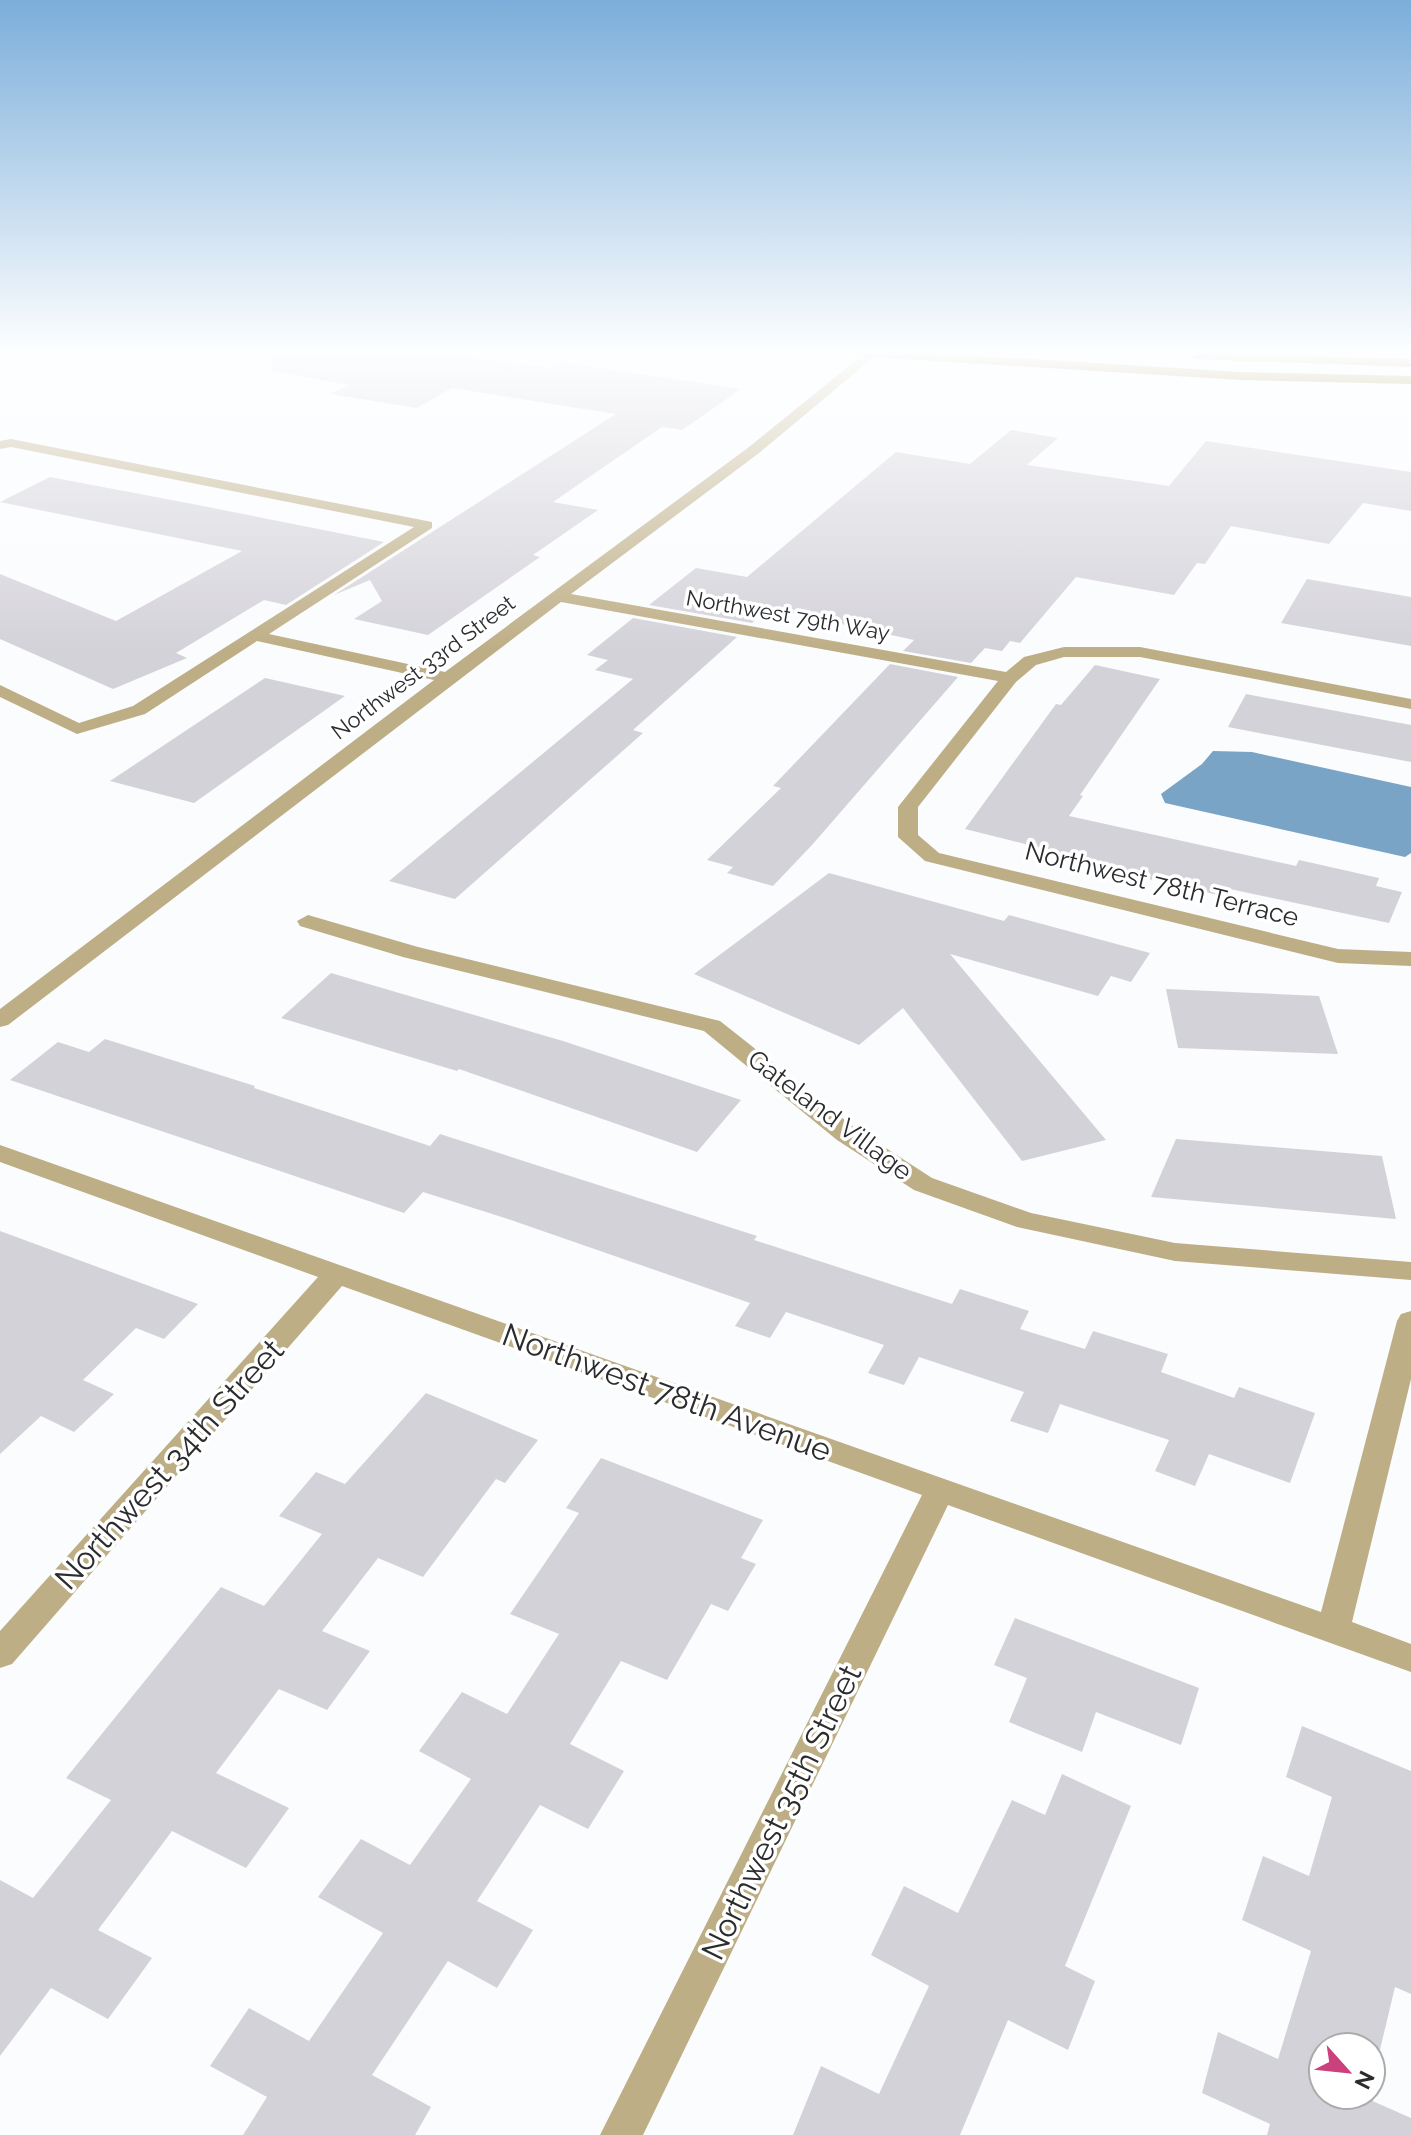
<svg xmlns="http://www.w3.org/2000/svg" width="1411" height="2135" viewBox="0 0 1411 2135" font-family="Raleway,sans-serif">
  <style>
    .water { fill: #79a4c6 }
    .building { fill: #d4d2d9 }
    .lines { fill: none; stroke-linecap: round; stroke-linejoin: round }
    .minor { fill: #beae86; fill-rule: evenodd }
    .major { fill: #8a6c08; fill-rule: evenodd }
    .labels { text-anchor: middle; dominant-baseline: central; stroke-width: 7; stroke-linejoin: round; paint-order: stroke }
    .far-street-label { font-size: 22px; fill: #2a2c2e; stroke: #fff }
    .street-label { font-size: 26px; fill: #2a2c2e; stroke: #fff }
    .near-street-label { font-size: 32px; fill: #2a2c2e; stroke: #fff }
  </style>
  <rect width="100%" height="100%" fill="#fafcfe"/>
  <path class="water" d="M 1213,751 L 1252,752 L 1411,787 L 1411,853 L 1405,857 L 1165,803 L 1161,794 L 1202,764 Z"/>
  <g class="building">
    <path d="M 273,352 L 440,352 L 550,368 L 560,362 L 741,389 L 682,430 L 662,427 L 553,502 L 598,510 L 533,555 L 540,557 L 428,635 L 354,619 L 382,601 L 370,580 L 334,595 L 616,414 L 452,388 L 417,408 L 330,394 L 349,385 L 271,371 Z"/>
    <path d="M 1011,430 L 1058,438 L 1027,465 L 1169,486 L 1206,441 L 1411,472 L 1411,511 L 1363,503 L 1329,544 L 1231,526 L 1205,564 L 1197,563 L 1174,595 L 1076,577 L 1020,643 L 1010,641 L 1002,651 L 985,648 L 971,663 L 903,651 L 914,640 L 769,608 L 752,623 L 649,605 L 696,568 L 747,577 L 896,452 L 970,464 Z"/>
    <path d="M 50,477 L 203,506 L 384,542 L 286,605 L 264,600 L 176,653 L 187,658 L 113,689 L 0,639 L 0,574 L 116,621 L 242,551 L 0,502 Z"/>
    <path d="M 1307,579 L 1411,597 L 1411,646 L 1281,623 Z"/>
    <path d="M 633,618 L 737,637 L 633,730 L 643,733 L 455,899 L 389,881 L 633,679 L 595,670 L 608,660 L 587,655 Z"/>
    <path d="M 890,664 L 958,677 L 812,845 L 773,886 L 727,873 L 733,867 L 707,860 L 781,788 L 773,786 Z"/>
    <path d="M 1095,665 L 1160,679 L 1080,795 L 1083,796 L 1069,816 L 1296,866 L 1299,860 L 1379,878 L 1376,886 L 1402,892 L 1389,923 L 1230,889 L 1227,897 L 1083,864 L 1086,859 L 965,829 L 1056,704 L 1061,705 Z"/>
    <path d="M 265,678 L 345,696 L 194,803 L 110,781 Z"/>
    <path d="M 1246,694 L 1411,725 L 1411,762 L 1228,727 Z"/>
    <path d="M 829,873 L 1004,921 L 1009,915 L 1150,953 L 1131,982 L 1111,976 L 1098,996 L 950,954 L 1106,1140 L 1022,1161 L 903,1008 L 859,1045 L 694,974 Z"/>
    <path d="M 331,973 L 563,1041 L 741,1100 L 697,1152 L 459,1069 L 457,1071 L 281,1018 Z"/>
    <path d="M 1166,989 L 1319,996 L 1338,1054 L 1178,1048 Z"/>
    <path d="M 105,1039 L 255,1086 L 254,1088 L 430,1146 L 440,1134 L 757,1236 L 754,1240 L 952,1304 L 960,1289 L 1029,1311 L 1020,1329 L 1085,1349 L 1093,1331 L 1168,1354 L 1161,1372 L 1234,1398 L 1239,1387 L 1315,1413 L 1290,1483 L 1209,1454 L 1195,1486 L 1155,1471 L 1169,1440 L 1060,1404 L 1048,1433 L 1010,1421 L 1024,1392 L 919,1357 L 904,1385 L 868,1373 L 884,1345 L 786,1312 L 770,1338 L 735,1326 L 750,1303 L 508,1219 L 423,1192 L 404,1213 L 10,1080 L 58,1042 L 89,1052 Z"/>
    <path d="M 1176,1139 L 1382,1156 L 1396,1219 L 1151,1197 Z"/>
    <path d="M 0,1231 L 198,1304 L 164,1339 L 136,1328 L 83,1380 L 114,1394 L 74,1432 L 41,1416 L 0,1454 Z"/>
    <path d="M 426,1393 L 538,1440 L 505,1483 L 496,1479 L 423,1577 L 378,1558 L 322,1631 L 370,1651 L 327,1710 L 279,1689 L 216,1773 L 289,1808 L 246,1868 L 172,1831 L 98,1930 L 152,1958 L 108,2019 L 51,1988 L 0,2056 L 0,1880 L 33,1898 L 111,1800 L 66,1778 L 221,1587 L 264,1606 L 322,1534 L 279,1516 L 316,1472 L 345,1484 Z"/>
    <path d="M 601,1458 L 763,1520 L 741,1558 L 756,1564 L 728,1611 L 711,1604 L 667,1680 L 621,1661 L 570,1744 L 624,1771 L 588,1829 L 540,1805 L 477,1901 L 533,1930 L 497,1988 L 448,1961 L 372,2075 L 431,2107 L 415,2135 L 243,2135 L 267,2097 L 210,2066 L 249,2008 L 309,2041 L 383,1933 L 318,1897 L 361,1839 L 410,1865 L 471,1779 L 419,1751 L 462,1692 L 507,1714 L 559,1634 L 510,1614 L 579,1513 L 566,1508 Z"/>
    <path d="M 1015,1618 L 1199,1688 L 1181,1745 L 1096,1712 L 1082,1752 L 1009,1722 L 1027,1678 L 994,1665 Z"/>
    <path d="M 1302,1726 L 1411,1771 L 1411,1994 L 1395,1987 L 1371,2087 L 1371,2047 L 1323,2047 L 1323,2095 L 1369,2095 L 1368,2099 L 1411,2118 L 1411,2135 L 1267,2135 L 1270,2124 L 1202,2093 L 1218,2032 L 1278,2059 L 1311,1951 L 1242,1920 L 1263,1856 L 1309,1876 L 1332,1797 L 1286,1777 Z"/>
    <path d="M 1062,1774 L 1131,1806 L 1065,1966 L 1095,1981 L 1068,2050 L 1008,2020 L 960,2135 L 793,2135 L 821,2066 L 879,2094 L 929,1986 L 871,1955 L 904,1886 L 958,1913 L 1012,1800 L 1045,1815 Z"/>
  </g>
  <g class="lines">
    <g class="minor">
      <path d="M 866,352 L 880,352 L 759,453 L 571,594 L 1006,672 L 1024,657 L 1064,647 L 1140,647 L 1411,699 L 1411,709 L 1140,657 L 1064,657 L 1036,665 L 1016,682 L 918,807 L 918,835 L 939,853 L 1338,949 L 1411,952 L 1411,966 L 1338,963 L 925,861 L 898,837 L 898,807 L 998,681 L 561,602 L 8,1025 L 0,1027 L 0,1009 L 434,680 L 257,641 L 145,714 L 77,734 L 0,697 L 0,685 L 79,723 L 133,706 L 414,527 L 11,447 L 0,449 L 0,441 L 11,439 L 432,522 L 432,528 L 269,634 L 445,672 L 749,447 Z"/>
      <path d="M 308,915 L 418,947 L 720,1021 L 855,1128 L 932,1178 L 1031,1213 L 1175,1243 L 1411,1262 L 1411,1280 L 1175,1261 L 1017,1227 L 914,1190 L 837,1140 L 704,1031 L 403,957 L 300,926 L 297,921 Z"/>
      <path d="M 0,1145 L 1321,1612 L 1397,1321 L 1401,1314 L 1411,1311 L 1411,1379 L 1352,1622 L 1411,1644 L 1411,1672 L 948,1505 L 643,2135 L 600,2135 L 922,1495 L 342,1286 L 12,1664 L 0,1668 L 0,1631 L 318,1277 L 0,1162 Z"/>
    </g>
    <g class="major">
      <path d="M 848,352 L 917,352 L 1241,372 L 1411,376 L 1411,384 L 1241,380 L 854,356 Z"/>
      <path d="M 1198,352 L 1411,359 L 1411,367 L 1194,359 L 1192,356 Z"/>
    </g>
  </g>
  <linearGradient id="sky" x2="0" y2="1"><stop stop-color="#7baeda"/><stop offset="0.54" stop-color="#fdfeff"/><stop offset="1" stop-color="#fdfeff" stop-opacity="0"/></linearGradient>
  <rect width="1411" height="651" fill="url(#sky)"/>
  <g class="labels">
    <g class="far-street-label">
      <text transform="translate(788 615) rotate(10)">Northwest 79th Way</text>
      <text transform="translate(423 667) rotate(-37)">Northwest 33rd Street</text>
    </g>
    <g class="street-label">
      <text transform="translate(1162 884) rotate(14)">Northwest 78th Terrace</text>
      <text transform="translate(830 1115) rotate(37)">Gateland Village</text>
    </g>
    <g class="near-street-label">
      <text transform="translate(667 1392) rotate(20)">Northwest 78th Avenue</text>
      <text transform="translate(169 1464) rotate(-48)">Northwest 34th Street</text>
      <text transform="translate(781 1812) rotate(-64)">Northwest 35th Street</text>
    </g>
  </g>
  <g transform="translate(1347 2071) rotate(117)"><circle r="38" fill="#ffffff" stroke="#aaabab" stroke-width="2"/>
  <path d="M0-6L14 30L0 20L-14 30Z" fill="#ca417c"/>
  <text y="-12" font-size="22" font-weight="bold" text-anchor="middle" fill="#2a2c2e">N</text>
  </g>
</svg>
